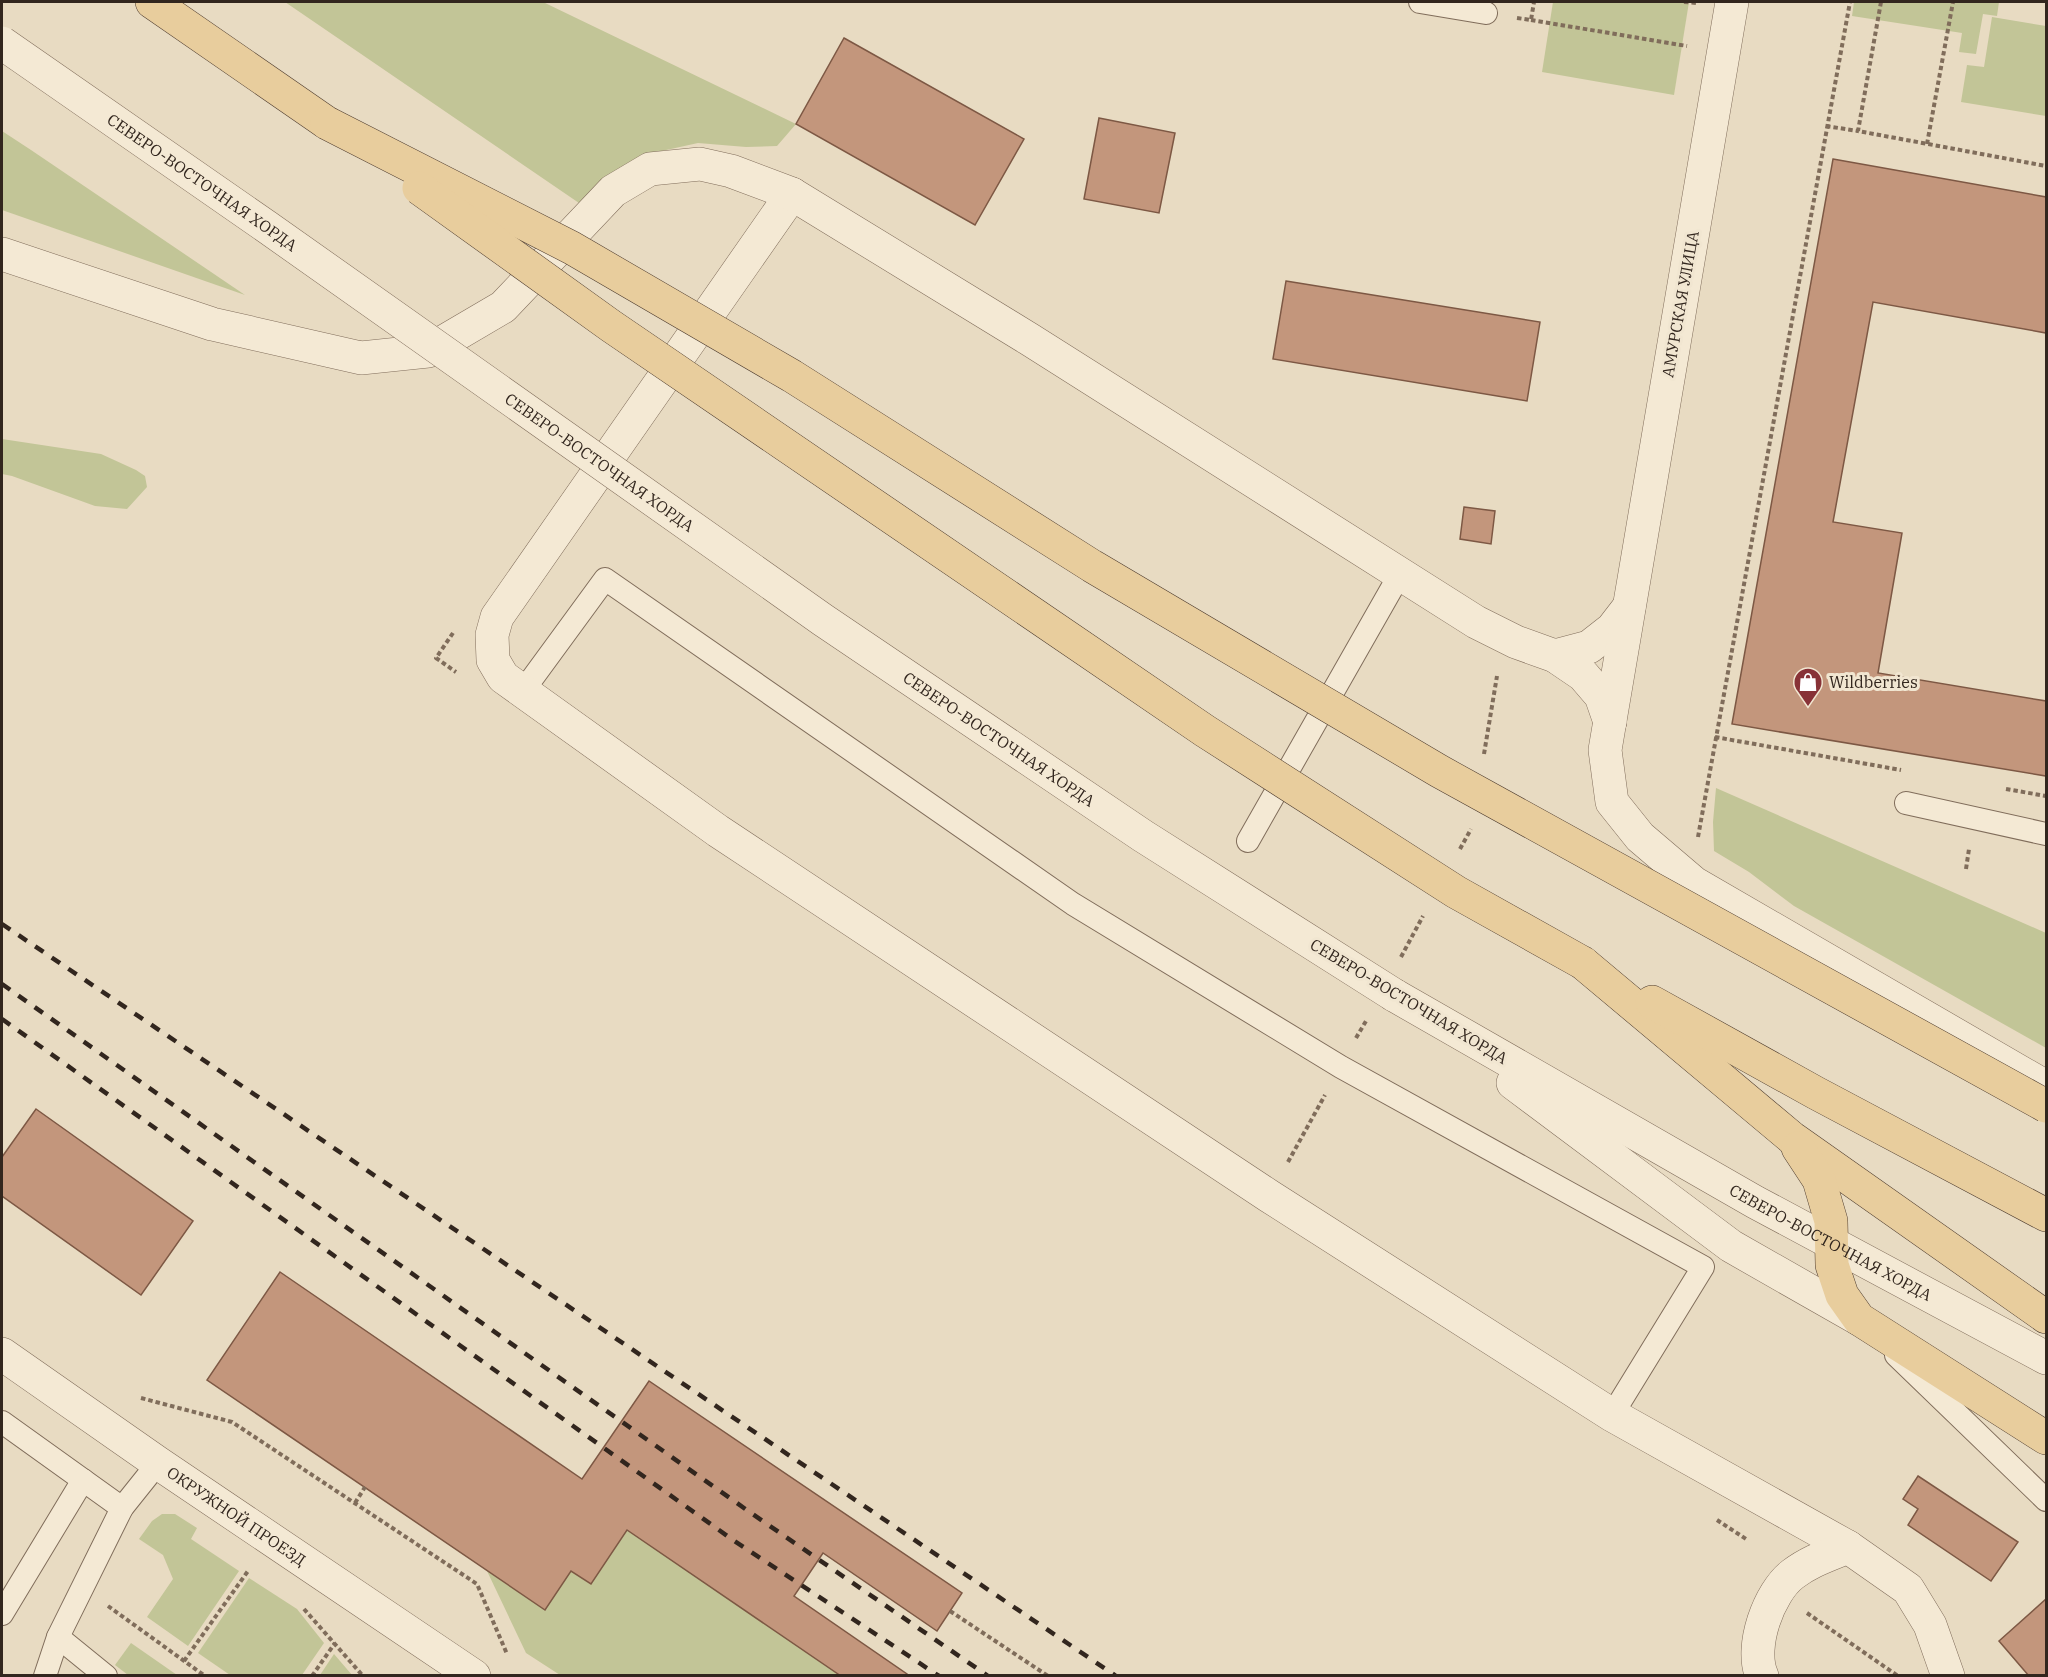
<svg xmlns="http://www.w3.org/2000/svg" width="2048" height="1677" viewBox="0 0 2048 1677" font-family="'IBM Plex Serif',serif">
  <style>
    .green { fill: #c2c597 }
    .building { fill: #c3967c; stroke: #7d5844; stroke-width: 1.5 }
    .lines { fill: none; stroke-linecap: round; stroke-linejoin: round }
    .service-casing { stroke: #806d5b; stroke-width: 24 }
    .minor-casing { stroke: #806d5b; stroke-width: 34 }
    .tertiary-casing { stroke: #806d5b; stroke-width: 34 }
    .primary-casing { stroke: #4e3c2f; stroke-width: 34 }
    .path { stroke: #806d5b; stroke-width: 4; stroke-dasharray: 4.5 3; stroke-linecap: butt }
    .service { stroke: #f4e9d4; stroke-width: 22 }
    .minor { stroke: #f4e9d4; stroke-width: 33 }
    .tertiary { stroke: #f4e9d4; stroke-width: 33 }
    .primary { stroke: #e8cd9d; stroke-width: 33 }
    .rail { stroke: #32261e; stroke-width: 4.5; stroke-dasharray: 10 10; stroke-linecap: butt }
    .minor-bridge-casing { stroke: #806d5b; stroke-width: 34; stroke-linecap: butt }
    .primary-bridge-casing { stroke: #4e3c2f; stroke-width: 34; stroke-linecap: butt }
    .minor-bridge { stroke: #f4e9d4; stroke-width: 33 }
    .primary-bridge { stroke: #e8cd9d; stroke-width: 33 }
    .labels { text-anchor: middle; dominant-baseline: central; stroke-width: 6; stroke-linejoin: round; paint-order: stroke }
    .street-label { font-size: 16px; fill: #32261e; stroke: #f1e6d1 }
    .poi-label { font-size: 16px; fill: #32261e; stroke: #f1e6d1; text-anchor: start }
  </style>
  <rect width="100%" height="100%" fill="#e8dbc2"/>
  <g class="green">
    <path d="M 285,2 L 543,2 L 796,124 L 777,146 L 746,147 L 698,143 L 648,154 L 579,203 Z"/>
    <path d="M 1553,2 L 1689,2 L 1674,95 L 1542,72 Z"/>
    <path d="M 1854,2 L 1999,2 L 1997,16 L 1983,14 L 1976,54 L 1959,52 L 1962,33 L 1852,16 Z"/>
    <path d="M 1992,17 L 2046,26 L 2046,116 L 1961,102 L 1967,65 L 1984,67 Z"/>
    <path d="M 2,131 L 31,150 L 245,295 L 2,210 Z"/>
    <path d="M 2,439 L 101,454 L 136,470 L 145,476 L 147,487 L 127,509 L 95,506 L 12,476 L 2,474 Z"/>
    <path d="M 1716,788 L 2046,933 L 2046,1048 L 1794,906 L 1749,872 L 1714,851 L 1713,822 Z"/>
    <path d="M 162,1514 L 175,1514 L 197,1528 L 191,1539 L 239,1571 L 188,1646 L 147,1617 L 173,1579 L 163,1555 L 139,1539 L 152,1521 Z"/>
    <path d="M 627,1530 L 841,1675 L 560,1675 L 526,1653 L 487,1571 L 545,1610 L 571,1571 L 591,1584 Z"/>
    <path d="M 249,1578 L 297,1609 L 324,1643 L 302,1675 L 230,1675 L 198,1653 Z"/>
    <path d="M 131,1643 L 177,1675 L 128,1675 L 115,1665 Z"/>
    <path d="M 334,1654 L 352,1675 L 320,1675 Z"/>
  </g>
  <g class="building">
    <path d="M 844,38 L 1024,139 L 975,225 L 796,124 Z"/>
    <path d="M 1099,118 L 1175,133 L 1159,213 L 1084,199 Z"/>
    <path d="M 1833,159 L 2046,197 L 2046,333 L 1873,302 L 1833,522 L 1902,533 L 1878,673 L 2046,701 L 2046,776 L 1732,724 Z"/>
    <path d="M 1286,281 L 1540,322 L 1527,401 L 1273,359 Z"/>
    <path d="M 1464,507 L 1495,511 L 1491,544 L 1460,539 Z"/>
    <path d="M 36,1109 L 193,1221 L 141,1295 L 2,1196 L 2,1157 Z"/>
    <path d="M 280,1272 L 582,1479 L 649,1381 L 962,1593 L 937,1631 L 823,1553 L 794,1596 L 907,1674 L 906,1676 L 841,1676 L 627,1530 L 591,1584 L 571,1571 L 545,1610 L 207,1380 Z"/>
    <path d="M 1918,1476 L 2018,1542 L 1991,1581 L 1908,1525 L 1918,1509 L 1903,1499 Z"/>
    <path d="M 2046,1599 L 2046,1676 L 2029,1676 L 1999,1641 Z"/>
  </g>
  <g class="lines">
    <g class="service-casing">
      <g id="service">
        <path d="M 1420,2 L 1486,13"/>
        <path d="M 523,691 L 605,579 L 1073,904 L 1341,1067 L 1703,1267 L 1612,1415"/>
        <path d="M 1906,803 L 2046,834"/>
        <path d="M 1248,841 L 1400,574"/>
        <path d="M 1896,1355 L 2046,1500"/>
        <path d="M 2,1422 L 122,1508"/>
        <path d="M 2,1614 L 83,1480"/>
        <path d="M 58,1637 L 106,1676"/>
        <path d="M 45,1676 L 58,1637 L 122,1508 L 158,1463"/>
      </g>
    </g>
    <g class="minor-casing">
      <g id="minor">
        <path d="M 792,194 L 497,617 L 492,635 L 493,660 L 503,677 L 718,831 L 1269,1196 L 1612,1415 L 1848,1547"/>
        <path d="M 2,254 L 212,324 L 361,358 L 428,351 L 503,307 L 613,191 L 650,169 L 700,164 L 731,171 L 792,194 L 1029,339 L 1476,622 L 1516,642 L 1555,656 L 1583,675 L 1601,696 L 1610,722"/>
        <path d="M 1555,656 L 1589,647 L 1612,629 L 1629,607"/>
        <path id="s1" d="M 1394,995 L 1755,1202 L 2046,1358"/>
        <path d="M 1513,1083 L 1731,1246 L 1859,1319"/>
        <path id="s2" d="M 2,1354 L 158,1463 L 474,1676"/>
        <path d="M 1762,1676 C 1749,1647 1769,1592 1793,1574 C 1810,1561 1829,1555 1848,1547 L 1908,1589 L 1930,1625 L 1948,1676"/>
      </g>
    </g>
    <g class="tertiary-casing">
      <path id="tertiary" d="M 1732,2 L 1605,750 L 1612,802 L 1640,837 L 1694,883 L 2046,1087"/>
    </g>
    <g class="primary-casing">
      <g id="primary">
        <path d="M 152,2 L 327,123"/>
        <path d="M 1583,963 L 1792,1138 L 2046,1317"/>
        <path d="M 1652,1002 L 1816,1093 L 2046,1215"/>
        <path d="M 1798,1148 L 1819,1180 L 1831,1221 L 1832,1265 L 1842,1295 L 1859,1319 L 2046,1438"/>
      </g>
    </g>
    <g class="path">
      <path d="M 1684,2 L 1696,3"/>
      <path d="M 1881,2 L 1858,131 L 2046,166"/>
      <path d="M 1517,18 L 1531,20 L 1534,2"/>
      <path d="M 1531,20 L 1687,46"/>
      <path d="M 1826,126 L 1858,131"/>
      <path d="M 1927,144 L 1953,2"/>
      <path d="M 453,633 L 436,658 L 456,672"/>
      <path d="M 1715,737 L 1901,770"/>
      <path d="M 1484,754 L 1497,676"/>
      <path d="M 2006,789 L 2046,796"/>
      <path d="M 1698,837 L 1850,2"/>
      <path d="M 1460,849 L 1471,829"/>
      <path d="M 1966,869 L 1969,849"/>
      <path d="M 1401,957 L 1423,916"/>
      <path d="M 1356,1038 L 1366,1021"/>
      <path d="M 1288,1162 L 1325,1095"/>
      <path d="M 141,1398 L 232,1422 L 477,1584 L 507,1654"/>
      <path d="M 355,1503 L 365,1487"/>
      <path d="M 1717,1520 L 1746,1539"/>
      <path d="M 108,1606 L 205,1676"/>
      <path d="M 304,1609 L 363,1676"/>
      <path d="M 950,1611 L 1048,1676"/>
      <path d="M 1807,1613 L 1898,1676"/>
      <path d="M 184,1661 L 248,1571"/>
      <path d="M 312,1676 L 335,1643"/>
    </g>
    <use href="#service" class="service"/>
    <use href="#minor" class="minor"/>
    <use href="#tertiary" class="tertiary"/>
    <use href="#primary" class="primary"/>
    <g class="rail">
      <path d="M 2,924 L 1116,1676"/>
      <path d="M 2,984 L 751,1513 L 988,1676"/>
      <path d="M 2,1019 L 733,1540 L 939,1676"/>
    </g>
    <g class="minor-bridge-casing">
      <g id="minor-bridge">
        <path id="s3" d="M 2,43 L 267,227 L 823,620 L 1143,836 L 1394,995"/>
      </g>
    </g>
    <g class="primary-bridge-casing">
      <g id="primary-bridge">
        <path d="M 327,123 L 572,248 L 792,376 L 1092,566 L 1439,771 L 2046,1106"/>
        <path d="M 419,188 L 611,326 L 1205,731 L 1456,892 L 1583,963"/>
      </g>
    </g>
    <use href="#minor-bridge" class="minor-bridge"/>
    <use href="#primary-bridge" class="primary-bridge"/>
  </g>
  <defs>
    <g id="shop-pin" transform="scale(1.5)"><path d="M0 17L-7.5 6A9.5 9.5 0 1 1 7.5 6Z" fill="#883237" stroke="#f1e6d1"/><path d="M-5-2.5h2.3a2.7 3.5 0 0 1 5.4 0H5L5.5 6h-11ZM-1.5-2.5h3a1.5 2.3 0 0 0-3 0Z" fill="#fff"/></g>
  </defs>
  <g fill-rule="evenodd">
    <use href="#shop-pin" x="1808" y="682"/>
  </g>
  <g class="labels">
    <g class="street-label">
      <text stroke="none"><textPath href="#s3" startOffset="244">СЕВЕРО-ВОСТОЧНАЯ ХОРДА</textPath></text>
      <text transform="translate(1680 304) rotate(-80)">АМУРСКАЯ УЛИЦА</text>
      <text stroke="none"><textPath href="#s3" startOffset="730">СЕВЕРО-ВОСТОЧНАЯ ХОРДА</textPath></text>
      <text stroke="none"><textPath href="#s3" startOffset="1216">СЕВЕРО-ВОСТОЧНАЯ ХОРДА</textPath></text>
      <text transform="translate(1409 1001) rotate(31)">СЕВЕРО-ВОСТОЧНАЯ ХОРДА</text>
      <text stroke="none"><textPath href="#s1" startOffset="502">СЕВЕРО-ВОСТОЧНАЯ ХОРДА</textPath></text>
      <text stroke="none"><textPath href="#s2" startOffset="285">ОКРУЖНОЙ ПРОЕЗД</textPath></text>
    </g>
    <g class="poi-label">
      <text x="1829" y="682">Wildberries</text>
    </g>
  </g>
  <rect width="2048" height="1677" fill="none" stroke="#32261e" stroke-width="6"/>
</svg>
